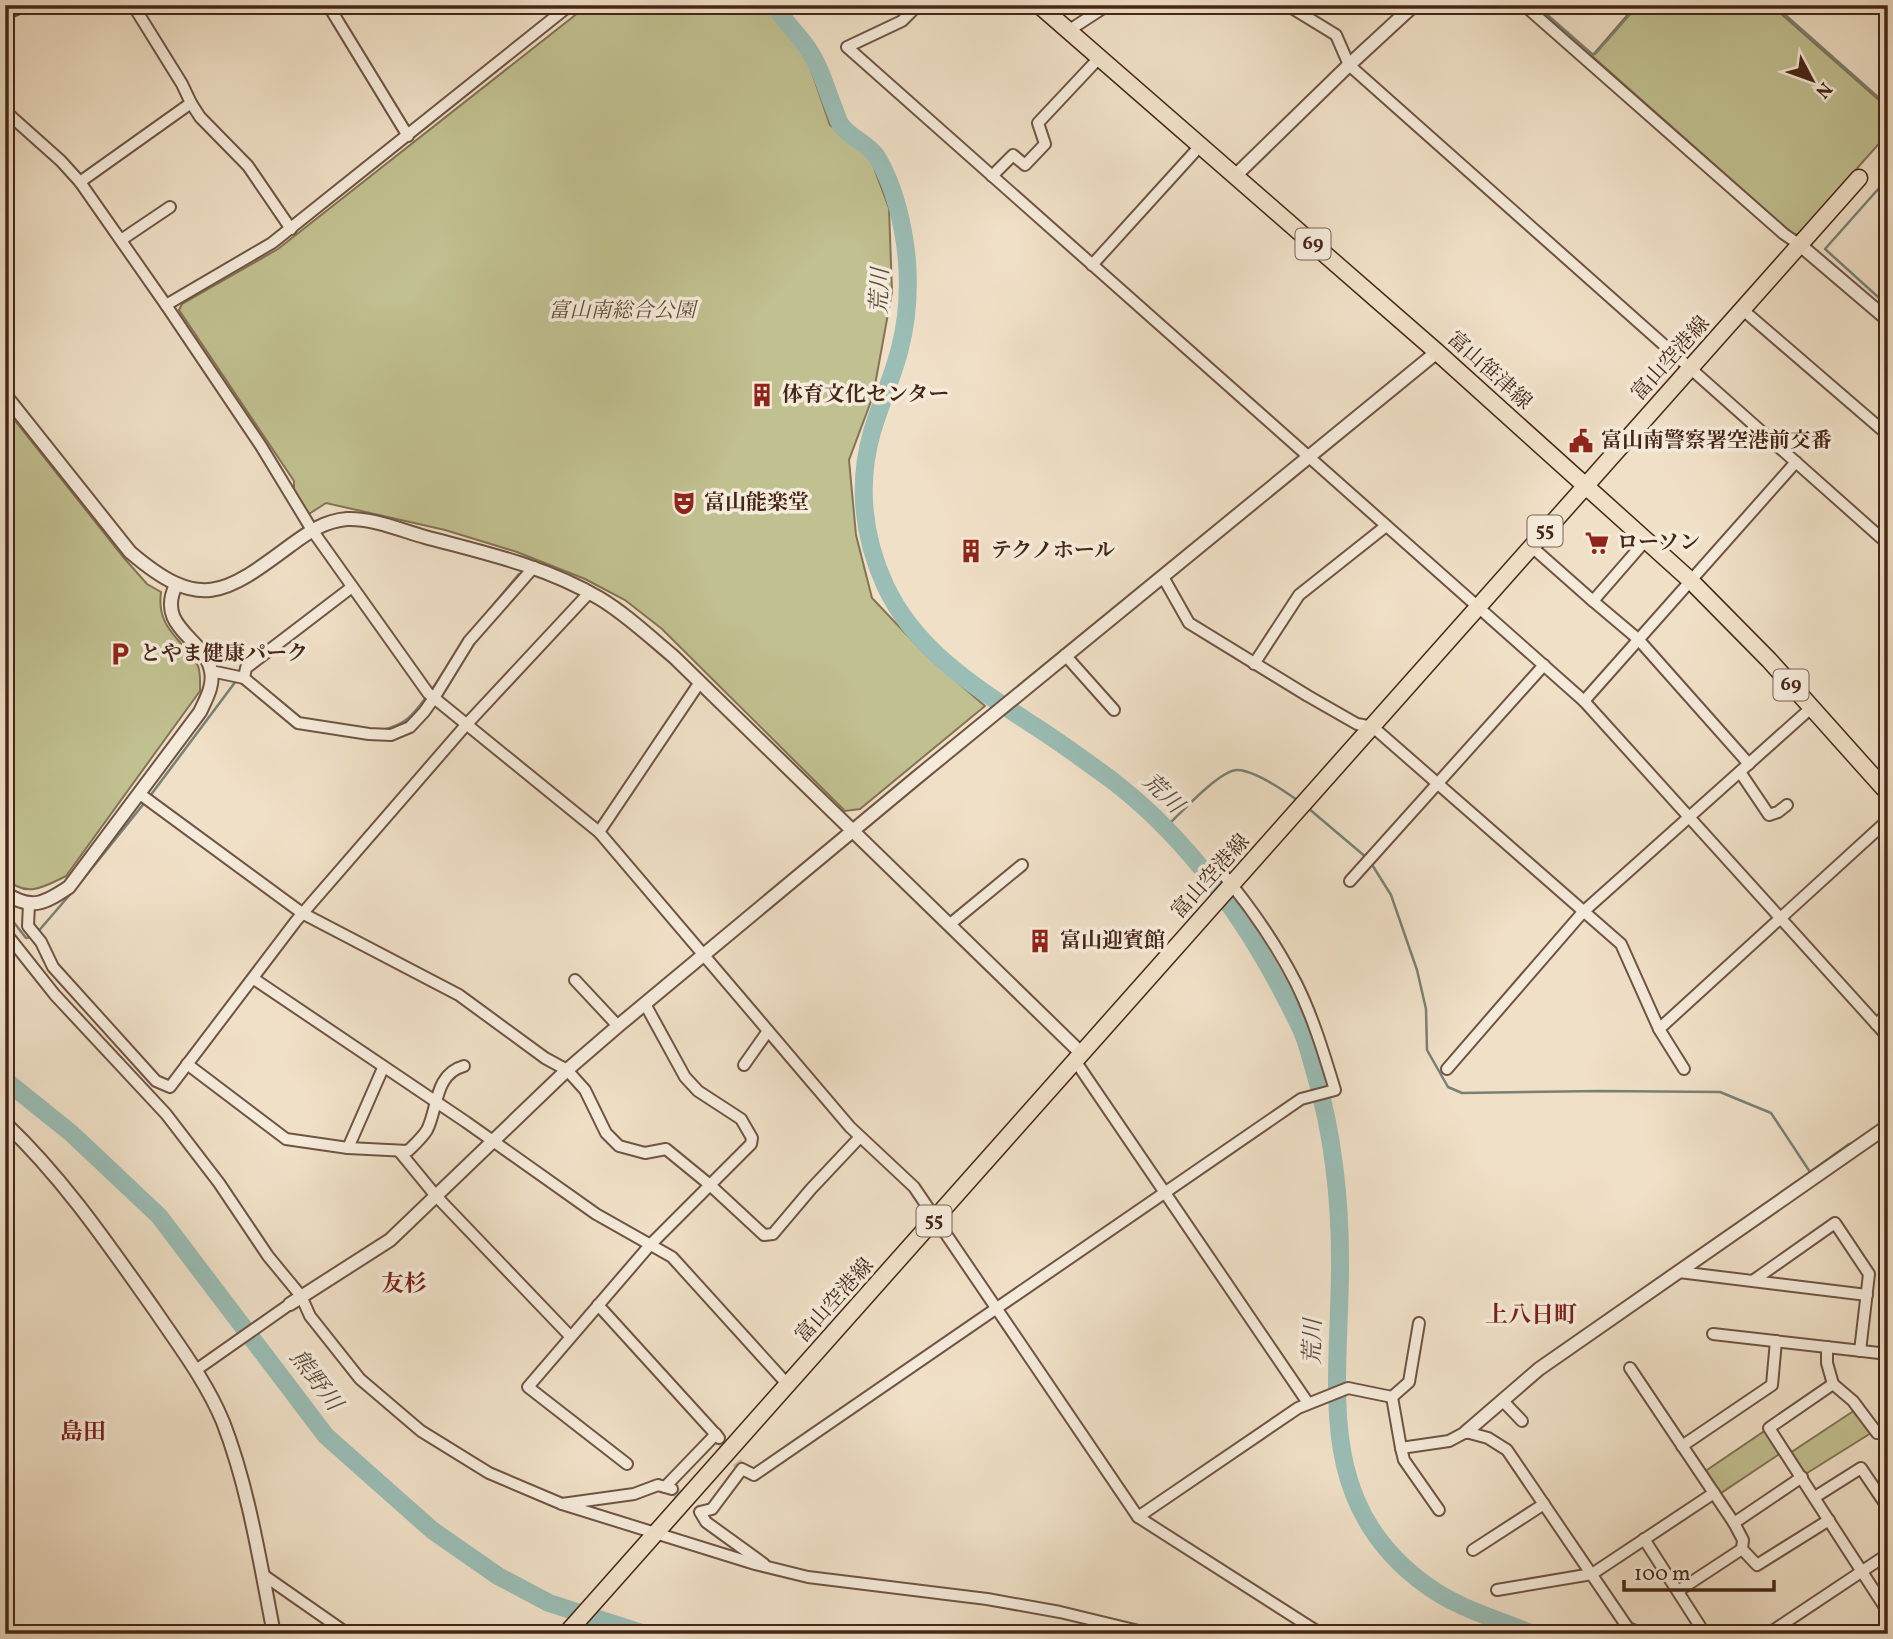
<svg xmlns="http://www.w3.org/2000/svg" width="1893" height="1639" viewBox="0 0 1893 1639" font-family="Vollkorn,'Noto Serif JP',serif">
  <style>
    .green { fill: #c1c090; stroke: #847354; stroke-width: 2 }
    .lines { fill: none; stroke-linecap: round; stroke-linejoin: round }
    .stream { stroke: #788176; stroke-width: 2.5 }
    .river { stroke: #9abdb5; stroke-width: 18 }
    .minor-tunnel { stroke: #cebba4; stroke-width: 10; stroke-dasharray: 10 5; stroke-linecap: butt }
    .minor-casing { stroke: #705443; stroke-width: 14 }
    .tertiary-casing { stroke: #705443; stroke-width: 16 }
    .primary-casing { stroke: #462617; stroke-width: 19 }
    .minor { stroke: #f5ebdb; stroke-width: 10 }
    .tertiary { stroke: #f5ebdb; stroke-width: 12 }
    .primary { stroke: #f0e0c7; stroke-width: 16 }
    .labels { text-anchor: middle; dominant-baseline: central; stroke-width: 7; stroke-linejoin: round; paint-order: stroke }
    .shield { fill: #f5ebdb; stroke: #7a6152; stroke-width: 2 }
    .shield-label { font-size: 19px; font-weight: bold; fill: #462617 }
    .park-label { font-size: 21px; font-style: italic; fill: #654c35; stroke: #f5ebdb }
    .street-label { font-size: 21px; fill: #462617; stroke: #f5ebdb }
    .poi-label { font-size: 21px; font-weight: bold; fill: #462617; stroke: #f5ebdb; text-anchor: start }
    .water-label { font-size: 23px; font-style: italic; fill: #5b4c3e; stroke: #f5ebdb }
    .neighbourhood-label { font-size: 23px; font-weight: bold; fill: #7a1f14; stroke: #f5ebdb }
  </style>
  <rect width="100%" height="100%" fill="#f0e0c7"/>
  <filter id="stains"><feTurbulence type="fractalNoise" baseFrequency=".00286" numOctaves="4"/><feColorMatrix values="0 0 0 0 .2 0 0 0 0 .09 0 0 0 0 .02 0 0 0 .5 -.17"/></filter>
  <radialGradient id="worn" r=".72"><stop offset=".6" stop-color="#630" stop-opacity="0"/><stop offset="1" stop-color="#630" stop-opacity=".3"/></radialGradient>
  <g class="green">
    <path d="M 588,5 L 768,5 L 805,52 L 830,125 L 868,152 L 889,208 L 892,292 L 873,396 L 849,460 L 856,535 L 872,598 L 927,656 L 985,706 L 860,809 L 845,811 L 662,629 L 625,600 L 585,579 L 517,552 L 445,530 L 326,503 L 309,514 L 294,492 L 294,481 L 179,310 L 182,304 L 278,249 Z"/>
    <path d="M 1636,5 L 1771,5 L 1888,108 L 1888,128 L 1884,138 L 1799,234 L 1794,235 L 1592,56 Z"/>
    <path d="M 5,408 L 124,558 L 147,584 L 161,592 C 156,628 181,638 197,664 C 201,670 200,683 200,691 L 66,876 C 44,887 25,899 5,877 Z"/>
    <path d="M 1855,1410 L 1871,1433 L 1804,1475 L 1790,1453 Z"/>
    <path d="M 1766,1430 L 1781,1453 L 1718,1495 L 1704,1472 Z"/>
  </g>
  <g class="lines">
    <g class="stream">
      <path d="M 1536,5 L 1592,54 L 1595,54 L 1638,5"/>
      <path d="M 1774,5 L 1888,106"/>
      <path d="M 1888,178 L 1825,249 L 1888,306"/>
      <path d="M 479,622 L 519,574"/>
      <path d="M 248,675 L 302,719"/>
      <path d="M 431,691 L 447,667"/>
      <path d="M 382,730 C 406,725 413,715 427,696"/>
      <path d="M 150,796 L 236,681"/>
      <path d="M 1308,808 L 1367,858"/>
      <path d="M 1165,828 C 1179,815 1220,769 1238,770 C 1255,771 1283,790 1297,800"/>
      <path d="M 1371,863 L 1391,895 L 1417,970 L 1426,1009 L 1427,1050 L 1448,1087 L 1462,1093 L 1600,1091 L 1720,1092 L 1771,1113 L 1810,1172 L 1849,1144 L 1854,1144"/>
      <path d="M 80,883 L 146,801"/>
      <path d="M 5,911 L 26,938 L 31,937"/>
      <path d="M 36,934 L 73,891"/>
      <path d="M 1867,1146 L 1885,1135"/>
    </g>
    <g class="river">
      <path d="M 775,5 C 784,23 800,35 810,52 C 821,68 826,89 833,106 C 836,112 837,119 841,125 C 850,138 869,144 877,157 C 895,187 904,227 907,261 C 909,289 907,321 900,348 C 893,377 880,404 872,432 C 857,484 863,537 885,585 C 915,650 975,687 1033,725 C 1060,742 1087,762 1113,781 C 1197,846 1256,934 1301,1029 C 1308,1044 1311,1060 1316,1076 C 1333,1136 1340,1198 1340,1260 C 1341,1381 1310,1501 1426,1585 C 1457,1608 1497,1619 1533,1634"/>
      <path d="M 5,1080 L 71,1133 L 159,1216 L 326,1436 L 432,1530 L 498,1576 L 549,1603 L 645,1634"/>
    </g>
    <g class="minor-tunnel">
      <path d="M 719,1438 L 742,1469"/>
      <path d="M 672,1489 L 700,1512"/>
    </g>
    <g class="minor-casing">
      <g id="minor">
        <path d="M 328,5 L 408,136"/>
        <path d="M 918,5 L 902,21 L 847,47 L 1584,701 L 1888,1037"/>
        <path d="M 1287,5 L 1336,35 L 1349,65 L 1888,544"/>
        <path d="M 1524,5 L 1784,234 L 1800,245"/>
        <path d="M 1068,31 L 1108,5"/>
        <path d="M 191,103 L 200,117 L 248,166 L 291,229"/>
        <path d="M 5,111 L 61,161 L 80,182 L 166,305 L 261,446 L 312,530 L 428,693 L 599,832 L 850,1127 L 914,1187 L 1138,1517 L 1321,1634"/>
        <path d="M 992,176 L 1013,155 L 1025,165 L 1045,144 L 1038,123 L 1099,58"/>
        <path d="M 80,182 L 191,103 L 182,84 L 133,5"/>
        <path d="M 121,240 L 170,207"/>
        <path d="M 1092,265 L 1200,146"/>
        <path d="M 166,305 L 272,243 L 570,5"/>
        <path d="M 1743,310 L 1888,435"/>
        <path d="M 1532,547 L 1593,601 L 1646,540"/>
        <path d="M 1163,577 L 1189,623 L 1308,696 L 1357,724 L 1373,727 L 1621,944 L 1659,1029 L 1888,820"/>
        <path d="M 1593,601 L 1638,639 L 1749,764"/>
        <path d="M 1065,655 L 1114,710"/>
        <path d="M 1254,664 L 1299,595 L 1386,526"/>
        <path d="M 211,671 L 244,678 L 246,668 L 352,587"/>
        <path d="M 244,678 L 298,723 L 369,734 L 391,735 L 410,727 L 424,712 L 434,698 L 469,641 L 534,567"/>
        <path d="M 1584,701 L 1796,462"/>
        <path d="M 1740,772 L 1769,815 L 1778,812 L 1787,805"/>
        <path d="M 140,794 L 302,913 L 459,995 L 545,1058 L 567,1070 L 585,1090 L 606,1133 L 619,1146 L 645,1153 L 666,1149 L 710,1185 L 751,1144 L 752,1138 L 741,1119 L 698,1091 L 685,1077 L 645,1004"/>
        <path d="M 599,832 L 700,682"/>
        <path d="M 1350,881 L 1544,665"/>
        <path d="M 29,904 L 28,926 L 41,942 L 53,967 L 156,1081 L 170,1087 L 296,921 L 466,725 L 589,593"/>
        <path d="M 949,925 L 1022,865"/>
        <path d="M 5,932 L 55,995 L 166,1114 L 219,1183 L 268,1256 L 301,1296 L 310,1316 L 360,1379 L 421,1431 L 489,1473 L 562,1504 L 755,1564 L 808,1577 L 987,1599 L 1060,1612 L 1151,1634"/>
        <path d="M 254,979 L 466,1122 L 596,1214 L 672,1257 L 788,1385"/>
        <path d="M 575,980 L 618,1026"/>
        <path d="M 1876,1024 L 1888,1014"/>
        <path d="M 1659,1029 L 1684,1069"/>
        <path d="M 1076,1062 L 1308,1403"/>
        <path d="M 187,1064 L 286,1139 L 348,1148 L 383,1068"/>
        <path d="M 744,1065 L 768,1031"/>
        <path d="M 1447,1069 L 1583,912 L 1811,708"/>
        <path d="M 348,1148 L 408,1151 C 414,1145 422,1138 427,1130 C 438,1109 434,1074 464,1066"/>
        <path d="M 399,1151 L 436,1196 L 570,1336"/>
        <path d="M 1679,1272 L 1867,1295"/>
        <path d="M 1754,1280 L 1835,1223 L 1869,1274 L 1860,1351"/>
        <path d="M 598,1305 L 719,1438"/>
        <path d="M 1713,1334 L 1888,1354"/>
        <path d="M 1827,1347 L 1827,1363 L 1833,1384 L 1853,1401 L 1877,1433 L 1888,1426"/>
        <path d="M 1630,1368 L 1734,1523 L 1743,1540 L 1742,1549 L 1757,1565 L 1829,1520"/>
        <path d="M 196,1370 L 290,1304"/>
        <path d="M 1833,1384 L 1769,1428 L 1888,1612"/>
        <path d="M 1392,1397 L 1401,1448 L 1449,1441 L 1466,1432 L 1488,1438 L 1507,1450 L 1628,1628 L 1643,1634"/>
        <path d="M 1392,1397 L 1409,1382 L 1419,1323"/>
        <path d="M 1502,1400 L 1522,1421"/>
        <path d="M 1682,1446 L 1772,1385 L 1776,1341"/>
        <path d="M 1401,1448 L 1404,1460 L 1439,1510"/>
        <path d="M 627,1464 L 528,1387 L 650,1245 L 710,1185 L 764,1235 L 773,1234 L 811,1189 L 860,1137"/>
        <path d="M 665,1487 L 716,1434"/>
        <path d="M 1815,1497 L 1861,1468 L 1888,1508"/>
        <path d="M 562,1504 L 634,1494 L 658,1485 L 672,1489"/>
        <path d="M 1138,1517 L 1298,1408 L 1348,1388 L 1392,1397"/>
        <path d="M 1734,1523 L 1802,1477"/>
        <path d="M 1644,1539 L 1705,1634"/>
        <path d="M 1473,1550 L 1544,1504"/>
        <path d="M 764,1564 L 706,1522 L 700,1512 L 712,1509 L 742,1469 L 754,1475 L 1301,1099 L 1335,1090 C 1324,1054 1313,1017 1296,983 C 1275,942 1247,902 1217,867"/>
        <path d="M 262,1574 L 348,1634"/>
        <path d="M 1497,1590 L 1592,1574 L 1714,1493"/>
        <path d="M 1678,1591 L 1742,1549"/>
        <path d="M 1768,1634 L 1888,1554"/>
        <path d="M 1884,1634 L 1888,1632"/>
      </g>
    </g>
    <g class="tertiary-casing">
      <g id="tertiary">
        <path d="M 5,13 L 24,5"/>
        <path d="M 1235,176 L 1349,65 L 1414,5"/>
        <path d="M 1800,245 L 1888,320"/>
        <path d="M 5,395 L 130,552 C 200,612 224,595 291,545 C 309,532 324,521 347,519 C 373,518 400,530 425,537 C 485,553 545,566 599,598 C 626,614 650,637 674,657 L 1082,1054"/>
        <path d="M 5,893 C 32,911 45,903 69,887 L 200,712 C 206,699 214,686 211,671 C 205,638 155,628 176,585"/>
        <path d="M 5,1123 C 63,1178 108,1244 154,1309 C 179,1346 206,1381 223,1422 C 249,1489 260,1563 274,1634"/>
        <path d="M 290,1304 L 390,1240 L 567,1070 L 618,1026 L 915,779 L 1437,352"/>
        <path d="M 1466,1432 L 1539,1369 L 1888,1126"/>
      </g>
    </g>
    <g class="primary-casing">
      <g id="primary">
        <path d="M 1039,5 L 1437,352 L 1690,580 L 1769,660 L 1888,793"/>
        <path d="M 566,1634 L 1859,178"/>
      </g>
    </g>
    <use href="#minor" class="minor"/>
    <use href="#tertiary" class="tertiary"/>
    <use href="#primary" class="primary"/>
  </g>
  <defs>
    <g id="building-bare" transform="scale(1.89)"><path d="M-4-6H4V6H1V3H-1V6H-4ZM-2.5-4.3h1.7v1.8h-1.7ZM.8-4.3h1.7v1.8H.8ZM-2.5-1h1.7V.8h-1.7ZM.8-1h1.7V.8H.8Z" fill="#8f2418" stroke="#f5ebdb" stroke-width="2.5" paint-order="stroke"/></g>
    <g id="civic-bare" transform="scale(1.89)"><path d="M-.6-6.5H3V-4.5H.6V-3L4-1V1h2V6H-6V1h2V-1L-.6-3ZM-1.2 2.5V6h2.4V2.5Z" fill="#8f2418" stroke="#f5ebdb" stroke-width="2.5" paint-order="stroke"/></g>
    <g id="theatre-bare" transform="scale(1.89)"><path d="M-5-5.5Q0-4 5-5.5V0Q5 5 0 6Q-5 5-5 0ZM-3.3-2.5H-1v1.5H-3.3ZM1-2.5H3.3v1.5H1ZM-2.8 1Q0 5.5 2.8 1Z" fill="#8f2418" stroke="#f5ebdb" stroke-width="2.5" paint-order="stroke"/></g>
    <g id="supermarket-bare" transform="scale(1.89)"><path d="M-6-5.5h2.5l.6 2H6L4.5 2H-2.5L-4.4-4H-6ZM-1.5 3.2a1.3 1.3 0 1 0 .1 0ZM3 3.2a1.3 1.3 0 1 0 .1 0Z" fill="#8f2418" stroke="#f5ebdb" stroke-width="2.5" paint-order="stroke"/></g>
    <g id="parking-bare" transform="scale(1.89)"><path d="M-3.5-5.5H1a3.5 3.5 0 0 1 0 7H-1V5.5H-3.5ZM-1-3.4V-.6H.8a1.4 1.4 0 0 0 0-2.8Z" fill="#8f2418" stroke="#f5ebdb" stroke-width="2.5" paint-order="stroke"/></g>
  </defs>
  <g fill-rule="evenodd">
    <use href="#building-bare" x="762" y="395"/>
    <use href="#civic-bare" x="1581" y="441"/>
    <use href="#theatre-bare" x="684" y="503"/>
    <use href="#supermarket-bare" x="1597" y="543"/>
    <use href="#building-bare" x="971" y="551"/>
    <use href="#parking-bare" x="120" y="654"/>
    <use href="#building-bare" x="1040" y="941"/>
  </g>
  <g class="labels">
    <g class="shield">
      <rect x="1295.5" y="228.5" width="35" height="31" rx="5"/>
      <rect x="1527.5" y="515.5" width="35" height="31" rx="5"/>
      <rect x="1773.5" y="669.5" width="35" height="31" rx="5"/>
      <rect x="916.5" y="1205.5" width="35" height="31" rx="5"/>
    </g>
    <g class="shield-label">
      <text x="1313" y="244">69</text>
      <text x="1545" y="531">55</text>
      <text x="1791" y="685">69</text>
      <text x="934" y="1221">55</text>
    </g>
    <g class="park-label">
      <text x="622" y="311">富山南総合公園</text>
    </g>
    <g class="street-label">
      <text transform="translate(1671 359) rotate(-48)">富山空港線</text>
      <text transform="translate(1489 371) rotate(42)">富山笹津線</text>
      <text transform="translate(1211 877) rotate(-48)">富山空港線</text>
      <text transform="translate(835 1301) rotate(-48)">富山空港線</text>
    </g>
    <g class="poi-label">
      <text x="782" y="395">体育文化センター</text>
      <text x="1601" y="441">富山南警察署空港前交番</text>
      <text x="704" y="503">富山能楽堂</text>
      <text x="1617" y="543">ローソン</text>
      <text x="991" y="551">テクノホール</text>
      <text x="140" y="654">とやま健康パーク</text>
      <text x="1060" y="941">富山迎賓館</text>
    </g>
    <g class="water-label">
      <text transform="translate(881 291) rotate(-88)">荒川</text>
      <text transform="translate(1162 794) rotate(44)">荒川</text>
      <text transform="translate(1314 1342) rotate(-89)">荒川</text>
      <text transform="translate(315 1381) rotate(53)">熊野川</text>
    </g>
    <g class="neighbourhood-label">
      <text x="404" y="1285">友杉</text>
      <text x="1531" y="1316">上八日町</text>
      <text x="83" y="1433">島田</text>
    </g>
  </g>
  <rect width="1893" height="1639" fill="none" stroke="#f0e0c7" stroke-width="28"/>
  <rect x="7" y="7" width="1879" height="1625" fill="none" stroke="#462617" stroke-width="3.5"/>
  <rect x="14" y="14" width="1865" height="1611" fill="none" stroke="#462617" stroke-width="2"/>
  <g transform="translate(1812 80) rotate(131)" stroke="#f5ebdb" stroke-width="5" paint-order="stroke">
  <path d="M0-5L12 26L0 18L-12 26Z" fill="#462617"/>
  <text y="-10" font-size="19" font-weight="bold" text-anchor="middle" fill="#462617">N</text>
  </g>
  <path d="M1624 1580v10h150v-10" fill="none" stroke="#462617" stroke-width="3.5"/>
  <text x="1634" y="1580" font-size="21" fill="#462617" stroke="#f5ebdb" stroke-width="5" paint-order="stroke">100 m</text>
  <rect width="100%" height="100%" filter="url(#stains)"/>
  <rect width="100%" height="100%" fill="url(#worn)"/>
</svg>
